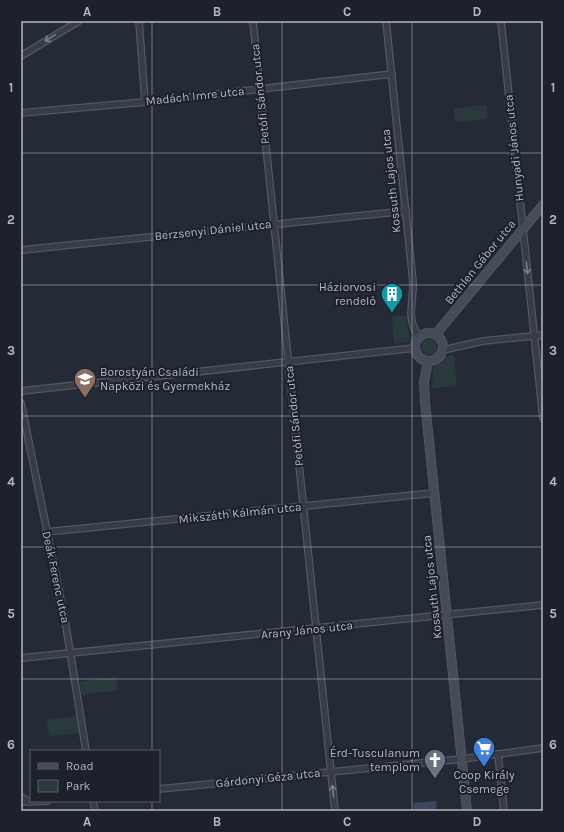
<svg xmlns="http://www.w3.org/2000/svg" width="564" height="832" viewBox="0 0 564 832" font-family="Karla,sans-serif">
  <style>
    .green { fill: #2a3a3c }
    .water { fill: #3b475e }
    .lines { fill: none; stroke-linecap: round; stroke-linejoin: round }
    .street-casing { stroke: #525762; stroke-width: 8 }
    .secondary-casing { stroke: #525762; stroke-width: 10 }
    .street { stroke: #373c47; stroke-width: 5.5 }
    .secondary { stroke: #464b5a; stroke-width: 8 }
    .oneway { stroke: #7b808b }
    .grid { fill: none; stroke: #b2b7c3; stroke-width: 1; stroke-opacity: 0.55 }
    .labels { text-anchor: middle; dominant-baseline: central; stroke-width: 4; stroke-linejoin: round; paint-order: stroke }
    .street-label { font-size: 12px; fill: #b2b7c3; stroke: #1c212c }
    .poi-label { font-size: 12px; fill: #b2b7c3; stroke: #1c212c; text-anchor: end }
    .neatline { fill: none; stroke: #b2b7c3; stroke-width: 1.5 }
    .grid-label { font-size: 13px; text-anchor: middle; font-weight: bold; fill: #b2b7c3 }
  </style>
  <rect width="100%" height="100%" fill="#242a36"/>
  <g class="green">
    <path d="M 486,105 L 488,119 L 455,122 L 454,108 Z"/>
    <path d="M 406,315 L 410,341 L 394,344 L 392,317 Z"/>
    <circle cx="429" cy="347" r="8"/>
    <path d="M 454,355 L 457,386 L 432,388 L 433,368 L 447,356 Z"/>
    <path d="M 116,677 L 118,690 L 81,695 L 80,681 Z"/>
    <path d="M 77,716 L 79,733 L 49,736 L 47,720 Z"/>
  </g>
  <path class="water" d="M 436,801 L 437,811 L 414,811 L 413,803 Z"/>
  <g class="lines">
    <g class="street-casing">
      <g id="street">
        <path d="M 139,21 L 145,102"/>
        <path d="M 253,21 L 335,811"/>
        <path d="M 386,21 L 413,282 C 414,304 405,316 419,337"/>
        <path d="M 501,21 L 543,418"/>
        <path d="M 21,56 L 79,21"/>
        <path d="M 21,113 L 145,102 L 392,74"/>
        <path d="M 21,250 L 406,211"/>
        <path d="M 443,350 L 483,341 L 543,335"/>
        <path d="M 21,391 L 415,348"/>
        <path d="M 21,403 L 65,620 L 86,751"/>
        <path d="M 46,532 L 434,493"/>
        <path d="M 21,658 L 543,605"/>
        <path d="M 498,754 L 504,811"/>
        <path d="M 159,789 L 462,759 L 543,748"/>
        <path d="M 21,797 L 30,802"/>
        <path d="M 93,801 L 95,811"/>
        <path d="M 21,802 L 48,801"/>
      </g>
    </g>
    <g class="secondary-casing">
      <g id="secondary">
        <circle cx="429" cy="347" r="14"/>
        <path d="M 436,334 L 543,205"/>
        <path d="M 428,361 L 424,382 L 425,402 L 467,811"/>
      </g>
    </g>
    <use href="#street" class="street"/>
    <use href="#secondary" class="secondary"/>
  </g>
  <defs><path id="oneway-shaft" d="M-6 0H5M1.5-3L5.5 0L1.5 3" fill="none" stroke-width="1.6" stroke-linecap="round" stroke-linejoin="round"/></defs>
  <g class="oneway">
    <use href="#oneway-shaft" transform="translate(50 38) rotate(149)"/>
    <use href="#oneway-shaft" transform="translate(527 268) rotate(83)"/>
    <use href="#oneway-shaft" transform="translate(333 791) rotate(-96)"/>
  </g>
  <path class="grid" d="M 152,21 L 152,751M 282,21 L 282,811M 412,21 L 412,811M 21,153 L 543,153M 21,285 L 543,285M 21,416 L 543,416M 21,547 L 543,547M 21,679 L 543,679M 152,801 L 152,811"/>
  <defs>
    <g id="building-pin" transform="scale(1.15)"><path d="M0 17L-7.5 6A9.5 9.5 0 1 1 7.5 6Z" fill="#0f9aa8" stroke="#1c212c"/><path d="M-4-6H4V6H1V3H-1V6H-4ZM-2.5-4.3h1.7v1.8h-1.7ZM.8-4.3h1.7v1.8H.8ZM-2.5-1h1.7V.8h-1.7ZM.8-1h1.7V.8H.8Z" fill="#fff"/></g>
    <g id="school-pin" transform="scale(1.15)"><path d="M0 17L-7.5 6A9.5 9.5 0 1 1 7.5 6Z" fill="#8d6e63" stroke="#1c212c"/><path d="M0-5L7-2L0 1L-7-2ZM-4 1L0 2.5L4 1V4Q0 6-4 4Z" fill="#fff"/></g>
    <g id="supermarket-pin" transform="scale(1.15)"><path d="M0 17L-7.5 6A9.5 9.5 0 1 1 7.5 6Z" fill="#3f7fe0" stroke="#1c212c"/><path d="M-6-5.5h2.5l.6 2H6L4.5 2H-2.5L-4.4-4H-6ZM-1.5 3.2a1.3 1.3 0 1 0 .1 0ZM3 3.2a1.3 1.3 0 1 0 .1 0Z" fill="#fff"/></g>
    <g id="church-pin" transform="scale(1.15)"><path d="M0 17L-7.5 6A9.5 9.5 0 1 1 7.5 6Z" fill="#6b7280" stroke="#1c212c"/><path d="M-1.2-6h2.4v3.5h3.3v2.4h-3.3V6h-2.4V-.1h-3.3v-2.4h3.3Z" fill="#fff"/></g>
  </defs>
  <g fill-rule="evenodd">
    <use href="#building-pin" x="392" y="294"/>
    <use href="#school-pin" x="85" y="379"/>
    <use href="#supermarket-pin" x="484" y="748"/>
    <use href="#church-pin" x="435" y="760"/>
  </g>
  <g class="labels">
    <g class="street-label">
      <text transform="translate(260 94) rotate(-96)">Petőfi Sándor utca</text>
      <text transform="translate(195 96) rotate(-6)">Madách Imre utca</text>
      <text transform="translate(514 148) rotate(-96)">Hunyadi János utca</text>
      <text transform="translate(391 181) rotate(-96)">Kossuth Lajos utca</text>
      <text transform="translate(213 230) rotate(-6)">Berzsenyi Dániel utca</text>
      <text transform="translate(480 262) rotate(-51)">Bethlen Gábor utca</text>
      <text transform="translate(294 416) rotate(-96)">Petőfi Sándor utca</text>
      <text transform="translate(240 513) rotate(-6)">Mikszáth Kálmán utca</text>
      <text transform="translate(56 577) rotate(78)">Deák Ferenc utca</text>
      <text transform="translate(432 587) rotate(-96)">Kossuth Lajos utca</text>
      <text transform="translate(307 630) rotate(-6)">Arany János utca</text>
      <text transform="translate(268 778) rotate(-6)">Gárdonyi Géza utca</text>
    </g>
    <g class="poi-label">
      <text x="376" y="287">Háziorvosi<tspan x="376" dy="14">rendelő</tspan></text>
      <text x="100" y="372" text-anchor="start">Borostyán Családi<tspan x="100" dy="14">Napközi és Gyermekház</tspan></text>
      <text x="420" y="753">Érd-Tusculanum<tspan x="420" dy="14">templom</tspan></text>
      <text x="484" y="775" text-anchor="middle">Coop Király<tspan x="484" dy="14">Csemege</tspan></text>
    </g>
  </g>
  <rect width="564" height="832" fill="none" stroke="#1c212c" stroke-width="44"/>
  <rect x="30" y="750" width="130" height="52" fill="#1c212c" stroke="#585d68"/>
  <rect x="38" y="763" width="20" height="6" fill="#464b5a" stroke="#585d68"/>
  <text x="66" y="770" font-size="12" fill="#b2b7c3">Road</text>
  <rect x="38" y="780" width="20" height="12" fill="#2a3a3c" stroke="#585d68"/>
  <text x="66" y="790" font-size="12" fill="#b2b7c3">Park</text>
  <rect x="22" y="22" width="520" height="788" class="neatline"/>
  <g class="grid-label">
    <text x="87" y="16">A</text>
    <text x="217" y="16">B</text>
    <text x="347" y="16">C</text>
    <text x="477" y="16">D</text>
    <text x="11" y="92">1</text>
    <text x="553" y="92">1</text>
    <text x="11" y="224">2</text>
    <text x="553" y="224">2</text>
    <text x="11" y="355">3</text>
    <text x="553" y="355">3</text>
    <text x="11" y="486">4</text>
    <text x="553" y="486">4</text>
    <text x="11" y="618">5</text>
    <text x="553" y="618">5</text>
    <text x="11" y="749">6</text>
    <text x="553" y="749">6</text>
    <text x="87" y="826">A</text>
    <text x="217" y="826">B</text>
    <text x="347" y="826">C</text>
    <text x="477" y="826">D</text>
  </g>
</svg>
